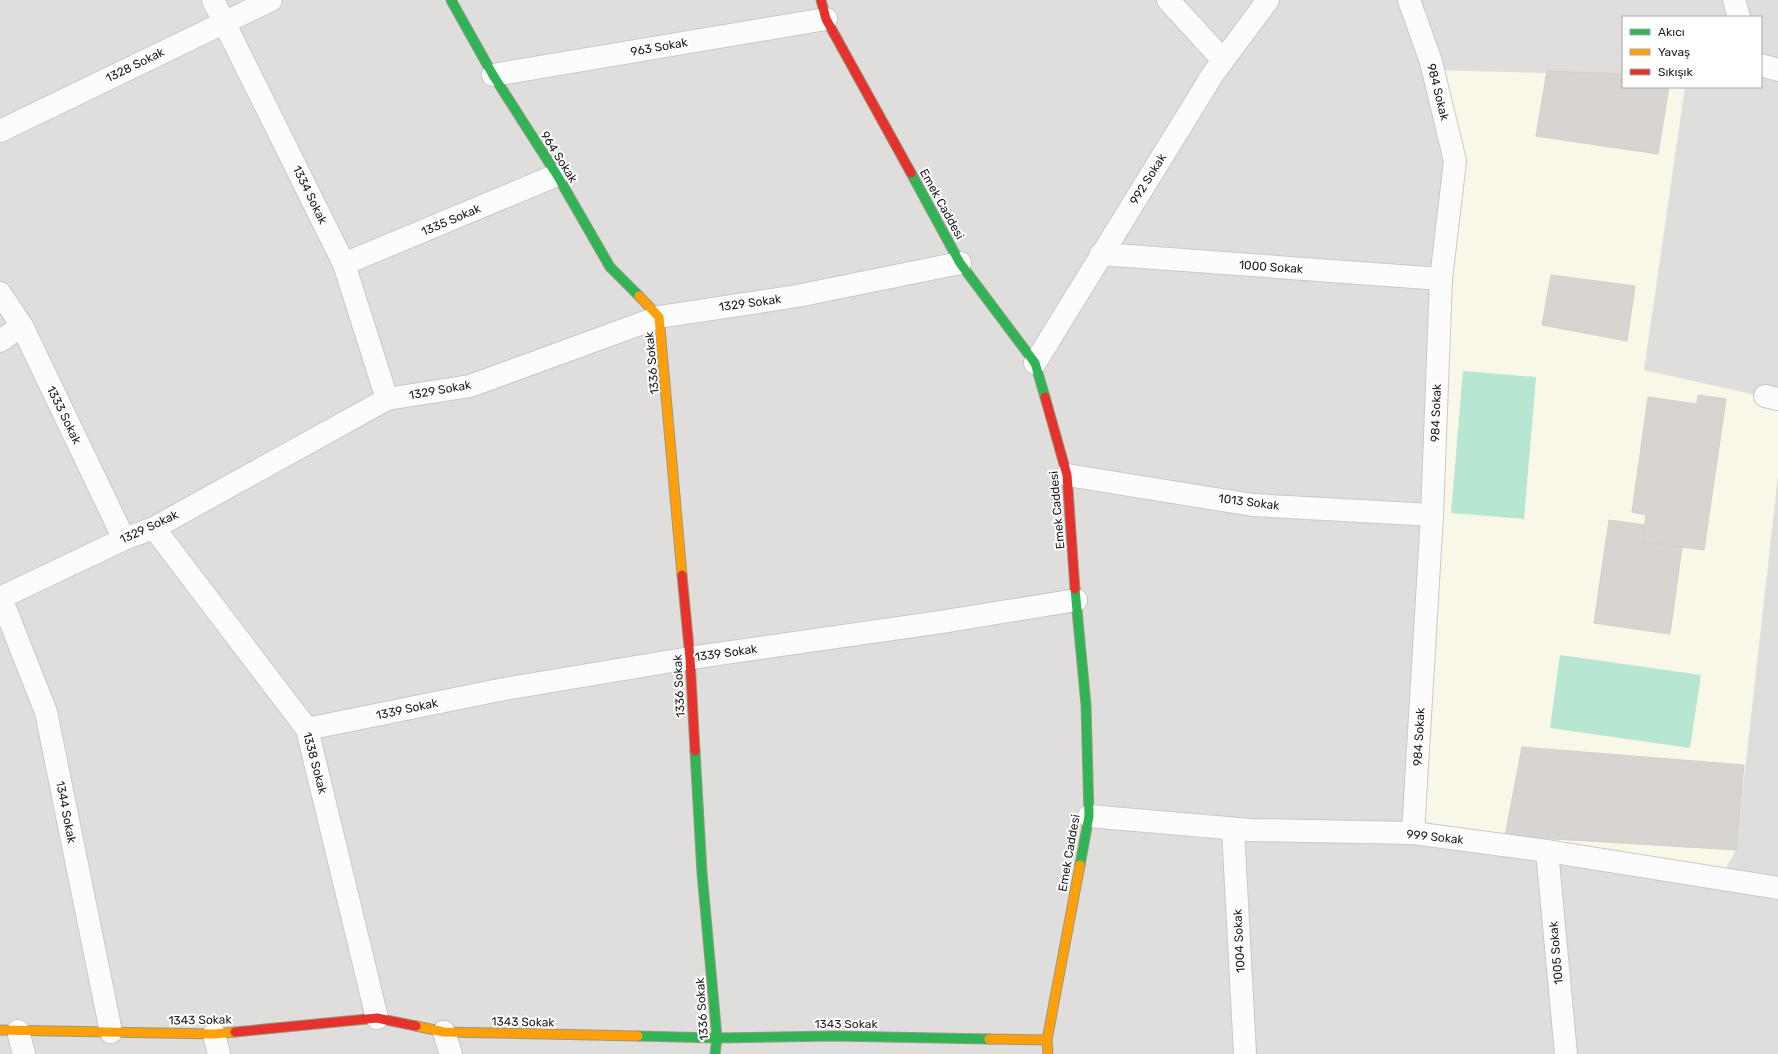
<svg xmlns="http://www.w3.org/2000/svg" width="1778" height="1054" viewBox="0 0 1778 1054" font-family="Rubik,sans-serif">
  <style>
    .residential { fill: #dfdedc; fill-rule: evenodd }
    .education { fill: #f8f7e8 }
    .pitch { fill: #b7e6d2 }
    .building { fill: #d7d4d2; stroke: #d3d0cc }
    .lines { fill: none; stroke-linecap: round; stroke-linejoin: round }
    .street-casing { stroke: #c9c8c7; stroke-width: 24 }
    .fast-casing { stroke: #999a82; stroke-width: 11 }
    .slow-casing { stroke: #999a82; stroke-width: 11 }
    .jam-casing { stroke: #999a82; stroke-width: 11 }
    .street { stroke: #fdfcfc; stroke-width: 22 }
    .fast { stroke: #30b455; stroke-width: 9 }
    .slow { stroke: #ff9f0a; stroke-width: 9 }
    .jam { stroke: #e5322d; stroke-width: 9 }
    .labels { text-anchor: middle; dominant-baseline: central; stroke-width: 4; stroke-linejoin: round; paint-order: stroke }
    .street-label { font-size: 12px; fill: #222; stroke: #fff }
  </style>
  <rect width="100%" height="100%" fill="#f0eeeb"/>
  <path class="residential" d="M 0,0 L 1778,0 L 1778,1054 L 0,1054 ZM 1623,17 L 1761,17 L 1761,87 L 1623,87 Z"/>
  <path class="education" d="M 1432,70 L 1623,75 L 1623,87 L 1685,87 L 1644,370 L 1778,400 L 1778,476 L 1736,850 L 1720,879 L 1413,833 L 1455,161 Z"/>
  <g class="pitch">
    <path d="M 1463,371 L 1536,377 L 1524,519 L 1451,513 Z"/>
    <path d="M 1560,655 L 1701,675 L 1690,748 L 1550,728 Z"/>
  </g>
  <g class="building">
    <path d="M 1547,71 L 1623,74 L 1623,87 L 1669,87 L 1658,154 L 1536,136 Z"/>
    <path d="M 1551,275 L 1635,286 L 1627,341 L 1542,325 Z"/>
    <path d="M 1698,395 L 1726,399 L 1704,550 L 1642,542 L 1646,515 L 1632,512 L 1648,397 L 1697,404 Z"/>
    <path d="M 1609,520 L 1645,525 L 1642,542 L 1682,547 L 1670,634 L 1594,623 Z"/>
    <path d="M 1522,747 L 1744,765 L 1736,850 L 1505,836 Z"/>
  </g>
  <g class="lines">
    <g class="street-casing">
      <g id="street">
        <path d="M 213,0 L 344,264 L 387,399"/>
        <path d="M 1168,0 L 1223,60"/>
        <path d="M 1409,0 L 1431,62 L 1455,161 L 1441,279 L 1432,515 L 1413,833"/>
        <path d="M 1734,0 L 1739,17"/>
        <path d="M 1761,65 L 1778,70"/>
        <path d="M 493,75 L 826,19"/>
        <path d="M 0,131 L 271,0"/>
        <path d="M 1101,254 L 1441,279"/>
        <path d="M 344,264 L 557,175"/>
        <path d="M 0,293 L 22,326 L 124,539"/>
        <path d="M 0,341 L 22,326"/>
        <path d="M 1035,363 L 1213,74 L 1268,0"/>
        <path d="M 1765,396 L 1778,399"/>
        <path d="M 1067,475 L 1253,505 L 1432,515"/>
        <path d="M 154,528 L 307,729 L 377,1018"/>
        <path d="M 0,598 L 124,539 L 154,528 L 387,399 L 470,386 L 659,317 L 797,296 L 960,263"/>
        <path d="M 1,598 L 46,712 L 111,1032"/>
        <path d="M 307,729 L 504,689 L 690,658 L 941,622 L 1076,600"/>
        <path d="M 1089,816 L 1250,830 L 1413,833 L 1547,851 L 1778,888"/>
        <path d="M 1233,829 L 1245,1054"/>
        <path d="M 1547,851 L 1566,1054"/>
        <path d="M 18,1031 L 24,1054"/>
        <path d="M 444,1032 L 451,1054"/>
        <path d="M 214,1034 L 219,1054"/>
      </g>
    </g>
    <g class="fast-casing">
      <g id="fast">
        <path d="M 451,0 L 493,75 L 557,175 L 610,267 L 639,296"/>
        <path d="M 911,173 L 960,263 L 1035,363 L 1045,397"/>
        <path d="M 1075,589 L 1086,705 L 1089,816 L 1080,865"/>
        <path d="M 695,751 L 702,873 L 717,1038 L 715,1054"/>
        <path d="M 638,1036 L 717,1038 L 833,1036 L 989,1039"/>
      </g>
    </g>
    <g class="slow-casing">
      <g id="slow">
        <path d="M 639,296 L 659,317 L 682,575"/>
        <path d="M 416,1026 L 444,1032 L 638,1036"/>
        <path d="M 0,1030 L 214,1034 L 235,1032"/>
        <path d="M 989,1039 L 1047,1040"/>
        <path d="M 1048,1054 L 1047,1040 L 1080,865"/>
      </g>
    </g>
    <g class="jam-casing">
      <g id="jam">
        <path d="M 821,0 L 826,19 L 911,173"/>
        <path d="M 1045,397 L 1067,475 L 1075,589"/>
        <path d="M 682,575 L 690,658 L 695,751"/>
        <path d="M 235,1032 L 377,1018 L 416,1026"/>
      </g>
    </g>
    <use href="#street" class="street"/>
    <use href="#fast" class="fast"/>
    <use href="#slow" class="slow"/>
    <use href="#jam" class="jam"/>
  </g>
  <g class="labels">
    <g class="street-label">
      <text transform="translate(659 47) rotate(-10)">963 Sokak</text>
      <text transform="translate(135 65) rotate(-26)">1328 Sokak</text>
      <text transform="translate(1438 92) rotate(76)">984 Sokak</text>
      <text transform="translate(559 157) rotate(58)">964 Sokak</text>
      <text transform="translate(1148 179) rotate(-58)">992 Sokak</text>
      <text transform="translate(310 195) rotate(64)">1334 Sokak</text>
      <text transform="translate(942 204) rotate(61)">Emek Caddesi</text>
      <text transform="translate(451 220) rotate(-23)">1335 Sokak</text>
      <text transform="translate(1271 267) rotate(4)">1000 Sokak</text>
      <text transform="translate(750 303) rotate(-8)">1329 Sokak</text>
      <text transform="translate(652 363) rotate(-95)">1336 Sokak</text>
      <text transform="translate(440 390) rotate(-10)">1329 Sokak</text>
      <text transform="translate(1436 413) rotate(-88)">984 Sokak</text>
      <text transform="translate(64 415) rotate(64)">1333 Sokak</text>
      <text transform="translate(1249 502) rotate(7)">1013 Sokak</text>
      <text transform="translate(1057 510) rotate(-95)">Emek Caddesi</text>
      <text transform="translate(149 527) rotate(-25)">1329 Sokak</text>
      <text transform="translate(726 653) rotate(-8)">1339 Sokak</text>
      <text transform="translate(679 686) rotate(-93)">1336 Sokak</text>
      <text transform="translate(407 709) rotate(-12)">1339 Sokak</text>
      <text transform="translate(1419 737) rotate(-87)">984 Sokak</text>
      <text transform="translate(315 763) rotate(75)">1338 Sokak</text>
      <text transform="translate(66 812) rotate(79)">1344 Sokak</text>
      <text transform="translate(1435 837) rotate(6)">999 Sokak</text>
      <text transform="translate(1069 853) rotate(-80)">Emek Caddesi</text>
      <text transform="translate(1239 941) rotate(-93)">1004 Sokak</text>
      <text transform="translate(1556 953) rotate(-95)">1005 Sokak</text>
      <text transform="translate(702 1009) rotate(-94)">1336 Sokak</text>
      <text transform="translate(200 1020) rotate(-1)">1343 Sokak</text>
      <text transform="translate(523 1022) rotate(1)">1343 Sokak</text>
      <text x="846" y="1024">1343 Sokak</text>
    </g>
  </g>
  <rect x="1622" y="16" width="140" height="72" fill="#ffffff" stroke="#a7a7a7"/>
  <rect x="1630" y="29" width="20" height="6" fill="#30b455" stroke="#a7a7a7"/>
  <text x="1658" y="36" font-size="12" fill="#222222">Akıcı</text>
  <rect x="1630" y="49" width="20" height="6" fill="#ff9f0a" stroke="#a7a7a7"/>
  <text x="1658" y="56" font-size="12" fill="#222222">Yavaş</text>
  <rect x="1630" y="69" width="20" height="6" fill="#e5322d" stroke="#a7a7a7"/>
  <text x="1658" y="76" font-size="12" fill="#222222">Sıkışık</text>
</svg>
